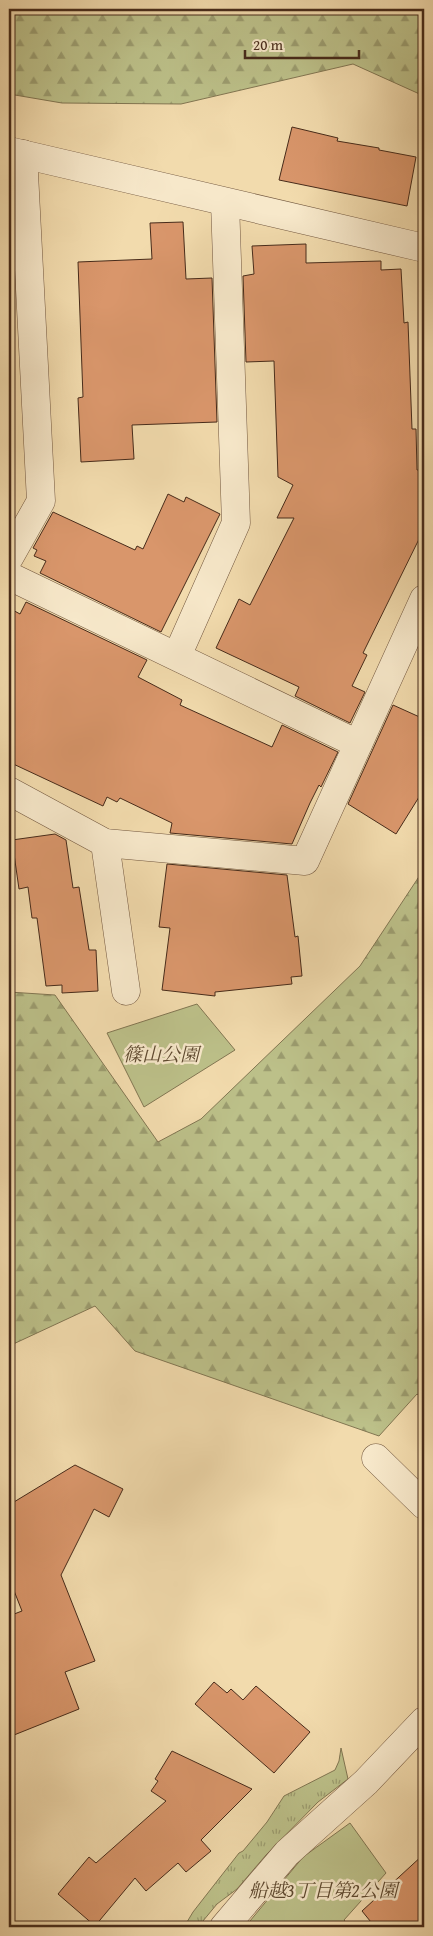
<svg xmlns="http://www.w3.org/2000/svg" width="433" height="1936" viewBox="0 0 433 1936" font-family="'Gentium Book Plus','Noto Serif JP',serif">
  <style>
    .grass { fill: url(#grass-tufts); stroke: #827652 }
    .forest { fill: url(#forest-firs); stroke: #827652 }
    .green { fill: #bcc089; stroke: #827652 }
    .building { fill: #d9966b; stroke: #472b1a }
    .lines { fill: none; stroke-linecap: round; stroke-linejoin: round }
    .minor-casing { stroke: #72573f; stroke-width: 29 }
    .minor { stroke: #f7e8ca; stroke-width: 28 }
    .labels { text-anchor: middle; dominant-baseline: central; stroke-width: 5; stroke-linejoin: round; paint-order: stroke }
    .park-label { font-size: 19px; font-style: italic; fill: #5e4930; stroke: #f7e8ca }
  </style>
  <defs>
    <pattern id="grass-tufts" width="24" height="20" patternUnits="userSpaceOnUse" patternTransform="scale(1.25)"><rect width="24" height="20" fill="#bcc089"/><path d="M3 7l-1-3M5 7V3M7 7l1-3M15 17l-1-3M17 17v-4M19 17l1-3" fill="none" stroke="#9b9c6f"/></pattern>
    <pattern id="forest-firs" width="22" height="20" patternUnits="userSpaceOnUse" patternTransform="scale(1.25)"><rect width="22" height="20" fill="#bcc089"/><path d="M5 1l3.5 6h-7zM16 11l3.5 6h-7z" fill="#9b9c6f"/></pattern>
  </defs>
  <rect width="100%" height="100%" fill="#f2dbad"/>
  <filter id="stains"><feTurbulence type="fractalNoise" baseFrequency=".004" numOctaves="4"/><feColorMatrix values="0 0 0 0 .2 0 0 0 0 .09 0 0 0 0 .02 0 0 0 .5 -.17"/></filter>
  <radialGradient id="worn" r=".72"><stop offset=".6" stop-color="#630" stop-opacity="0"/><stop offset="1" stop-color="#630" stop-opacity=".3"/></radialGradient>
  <path class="grass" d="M 341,1748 L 348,1779 L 318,1802 L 266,1855 L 237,1889 L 217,1904 L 198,1927 L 184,1927 L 193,1912 L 239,1853 L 243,1851 L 267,1822 L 284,1796 L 335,1770 L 339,1761 Z"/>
  <g class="forest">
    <path d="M 9,9 L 424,9 L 424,96 L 353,64 L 181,104 L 62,103 L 9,94 Z"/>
    <path d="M 424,869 L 424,1399 L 417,1394 L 379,1436 L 135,1351 L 95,1306 L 9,1346 L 9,992 L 55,995 L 158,1142 L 201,1119 L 360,966 Z"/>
  </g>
  <g class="green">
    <path d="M 197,1004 L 235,1050 L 144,1107 L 107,1033 Z"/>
    <path d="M 350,1823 L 386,1873 L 344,1920 L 351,1927 L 245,1927 L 303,1857 Z"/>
  </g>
  <g class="building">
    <path d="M 292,127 L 338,138 L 337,141 L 379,148 L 379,150 L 416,157 L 407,206 L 279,180 Z"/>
    <path d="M 183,222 L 186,279 L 212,278 L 217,422 L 132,425 L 134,459 L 81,462 L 78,398 L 83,397 L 78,262 L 152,259 L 150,223 Z"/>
    <path d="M 306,244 L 306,263 L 381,261 L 381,270 L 401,269 L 404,323 L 408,322 L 412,429 L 416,429 L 417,470 L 420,470 L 422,533 L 363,653 L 367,655 L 352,686 L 365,692 L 350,723 L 295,696 L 299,687 L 216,648 L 239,599 L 250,605 L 294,518 L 277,518 L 293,485 L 278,477 L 274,361 L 246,362 L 243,276 L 254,274 L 252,246 Z"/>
    <path d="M 168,494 L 184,502 L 186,497 L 220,514 L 161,632 L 40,573 L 46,561 L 34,556 L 37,550 L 33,548 L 53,512 L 135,550 L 137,546 L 143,549 Z"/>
    <path d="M 26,602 L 147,660 L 138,677 L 182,700 L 180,705 L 272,747 L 282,725 L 338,752 L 321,787 L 319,785 L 310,803 L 292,844 L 170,833 L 172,823 L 120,798 L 117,802 L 107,797 L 103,806 L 9,762 L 9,608 L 20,614 Z"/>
    <path d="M 393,705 L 424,719 L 424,789 L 396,834 L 348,804 Z"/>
    <path d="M 55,834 L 66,840 L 73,888 L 79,887 L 89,950 L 96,950 L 98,991 L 62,993 L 62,985 L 46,986 L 37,918 L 32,918 L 28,887 L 19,889 L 12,840 Z"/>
    <path d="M 167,864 L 287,875 L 295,937 L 298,936 L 302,976 L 291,977 L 292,984 L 215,992 L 215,996 L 162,990 L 170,928 L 159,927 Z"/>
    <path d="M 75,1465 L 123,1489 L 109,1517 L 94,1509 L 61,1575 L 95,1661 L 65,1672 L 79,1709 L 9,1737 L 9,1616 L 22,1611 L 9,1578 L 9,1505 Z"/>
    <path d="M 214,1682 L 227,1693 L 231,1689 L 243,1700 L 256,1686 L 310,1732 L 274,1773 L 195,1704 Z"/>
    <path d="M 172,1751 L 252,1789 L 201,1840 L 211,1851 L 186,1872 L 178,1863 L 146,1891 L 135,1878 L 95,1926 L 58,1894 L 89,1857 L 96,1863 L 166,1801 L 151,1791 L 158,1781 L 155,1779 Z"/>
    <path d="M 424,1854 L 424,1927 L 375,1927 L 362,1911 Z"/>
  </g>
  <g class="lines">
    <g class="minor-casing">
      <g id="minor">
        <path d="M 9,151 L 424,248"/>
        <path d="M 9,558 L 41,501 L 23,154"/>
        <path d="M 9,576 L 358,744"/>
        <path d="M 177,656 L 236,523 L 225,202"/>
        <path d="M 9,791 L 105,843 L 305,861 L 424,599"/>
        <path d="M 105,843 L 126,991"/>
        <path d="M 376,1458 L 424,1505"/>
        <path d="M 224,1927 L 287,1853 L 366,1782 L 424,1721"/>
      </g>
    </g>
    <use href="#minor" class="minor"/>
  </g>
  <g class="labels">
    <g class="park-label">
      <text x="161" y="1054">篠山公園</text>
      <text x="323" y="1890">船越3丁目第2公園</text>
    </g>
  </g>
  <rect width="433" height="1936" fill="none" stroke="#f2dbad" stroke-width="30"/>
  <rect x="10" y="10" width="413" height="1916" fill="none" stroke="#472b1a" stroke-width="2.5"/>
  <rect x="15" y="15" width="403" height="1906" fill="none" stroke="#472b1a"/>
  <path d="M245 50v8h114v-8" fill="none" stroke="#472b1a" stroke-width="2.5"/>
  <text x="253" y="50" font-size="15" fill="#472b1a" stroke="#f7e8ca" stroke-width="4" paint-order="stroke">20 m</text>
  <rect width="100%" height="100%" filter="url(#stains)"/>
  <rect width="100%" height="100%" fill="url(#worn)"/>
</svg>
